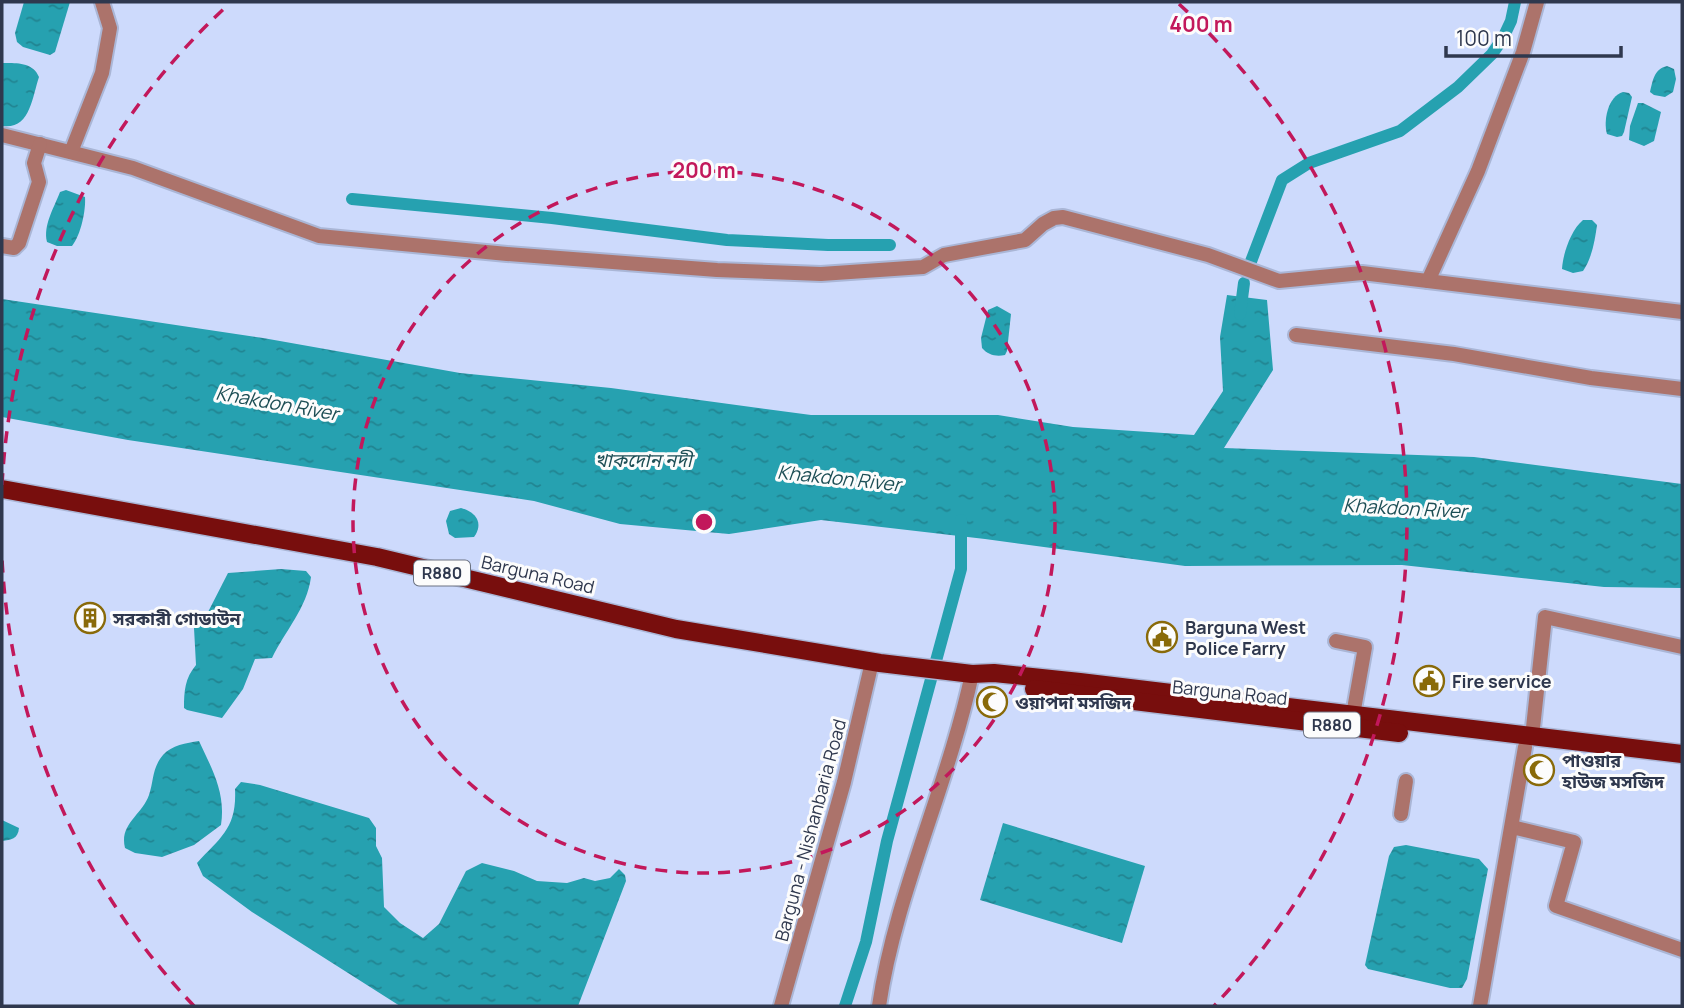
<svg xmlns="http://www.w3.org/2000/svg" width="1684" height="1008" viewBox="0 0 1684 1008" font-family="Manrope,'Noto Sans Bengali',sans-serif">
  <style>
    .water { fill: url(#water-ripples) }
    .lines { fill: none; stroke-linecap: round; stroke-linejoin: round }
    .canal { stroke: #26a1b0; stroke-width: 12 }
    .minor-casing { stroke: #aab6d6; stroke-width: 18 }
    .major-casing { stroke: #aab6d6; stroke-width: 21 }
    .minor { stroke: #ac736b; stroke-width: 14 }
    .major { stroke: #780e0d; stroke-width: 18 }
    .ring { fill: none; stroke: #c2185b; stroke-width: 3.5; stroke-dasharray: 12 9 }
    .labels { text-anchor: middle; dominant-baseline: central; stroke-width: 6; stroke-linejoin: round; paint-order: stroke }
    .shield { fill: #fcfcfc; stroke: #6c7382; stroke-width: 2 }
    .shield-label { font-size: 16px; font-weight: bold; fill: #2f384e }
    .street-label { font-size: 18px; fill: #2f384e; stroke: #fcfcfc }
    .poi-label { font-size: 18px; font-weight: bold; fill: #2f384e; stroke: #fcfcfc; text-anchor: start }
    .water-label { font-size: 19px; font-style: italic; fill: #1d4e55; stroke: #fcfcfc }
    .centre { fill: #c2185b; stroke: #fcfcfc; stroke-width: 3.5 }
    .ring-label { font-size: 21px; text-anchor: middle; font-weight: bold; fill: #c2185b; stroke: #fcfcfc; stroke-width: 6; stroke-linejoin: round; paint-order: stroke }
  </style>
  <defs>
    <pattern id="water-ripples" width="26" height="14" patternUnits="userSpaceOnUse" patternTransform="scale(1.75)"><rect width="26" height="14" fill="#26a1b0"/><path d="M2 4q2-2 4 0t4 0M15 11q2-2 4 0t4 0" fill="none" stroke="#218491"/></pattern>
  </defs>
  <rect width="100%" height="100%" fill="#cddafc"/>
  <g class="water">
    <path d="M 24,2 L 70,2 L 55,52 L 50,55 L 23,47 L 17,42 L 15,33 Z"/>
    <path d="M 2,63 C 16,63 33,62 39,77 C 32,98 30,130 2,126 Z"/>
    <path d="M 1667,66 L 1674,69 L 1676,79 L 1673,92 L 1665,97 L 1654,95 L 1650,92 C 1653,80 1654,69 1667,66 Z"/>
    <path d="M 1623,92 L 1629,93 L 1632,97 L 1624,132 L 1622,136 L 1617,137 L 1607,134 C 1603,121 1608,96 1623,92 Z"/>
    <path d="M 1638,103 L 1643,103 L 1661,112 L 1654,141 L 1644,146 L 1629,140 L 1630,126 Z"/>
    <path d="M 66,190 L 85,197 C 86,210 81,235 72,246 L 57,246 L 47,242 C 43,225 54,208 60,192 Z"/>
    <path d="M 1583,220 L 1592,220 L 1597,225 C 1595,240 1592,258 1583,271 L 1573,273 L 1562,269 C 1563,253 1571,230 1583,220 Z"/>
    <path d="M 1227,295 L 1267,300 L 1273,370 L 1224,448 L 1474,457 L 1682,484 L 1682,588 L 1604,587 L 1402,565 L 1185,566 L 985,539 L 821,520 L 729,534 L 620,524 L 534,501 L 128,440 L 2,417 L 2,299 L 263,338 L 460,373 L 611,388 L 811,415 L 998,415 L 1073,427 L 1194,435 L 1223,391 L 1220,337 Z"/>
    <path d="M 997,306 L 1011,314 L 1007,351 L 1005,355 C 996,357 988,355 982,348 L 981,338 L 988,310 Z"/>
    <path d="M 461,508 C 476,512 484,523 474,537 L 455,538 L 449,534 L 446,521 L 450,511 Z"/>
    <path d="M 281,569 L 306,571 L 311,577 C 307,608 285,631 272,658 L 255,659 L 243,689 L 222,718 L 187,710 L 184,708 C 184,691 185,678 196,665 L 194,628 L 196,623 L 206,616 L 228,573 Z"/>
    <path d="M 199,741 C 212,769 226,793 221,825 L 194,845 L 162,857 L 135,853 L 125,848 C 119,824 142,815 149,795 C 154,780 152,768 163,755 C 172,745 186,743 199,741 Z"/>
    <path d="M 241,782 L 260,785 L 369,818 L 376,828 L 376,846 L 382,858 L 384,907 L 400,923 L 423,938 L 439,924 L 466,871 L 482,863 L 514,871 L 537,881 L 567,883 L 584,878 L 595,881 L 610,878 L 619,869 L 625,875 L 626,881 L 578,1006 L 400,1006 L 252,912 L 203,876 L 197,863 C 221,837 237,828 235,789 Z"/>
    <path d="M 2,820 L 19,828 C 18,839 11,840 2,841 Z"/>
    <path d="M 1003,823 L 1145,866 L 1122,943 L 980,900 Z"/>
    <path d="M 1406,845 L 1479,859 L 1488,869 L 1467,979 L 1462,988 L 1450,988 L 1368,969 L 1365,965 L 1389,856 L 1394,847 Z"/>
  </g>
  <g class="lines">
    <g class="canal">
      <path d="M 352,199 L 552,218 L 727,240 L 828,245 L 890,245"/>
      <path d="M 1250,264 L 1282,180 L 1309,163 L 1400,131 L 1458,87 L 1492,54 L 1503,38 L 1511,21 L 1515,2"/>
      <path d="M 1240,314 L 1244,283"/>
      <path d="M 845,1006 L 866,942 L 887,841 L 961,569 L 961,520"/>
    </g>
    <g class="minor-casing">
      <g id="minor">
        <path d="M 2,135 L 133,168 L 319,236 L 507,254 L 717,270 L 821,274 L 923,267 L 944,255 L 1025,240 L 1043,224 L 1054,218 L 1063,217 L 1208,255 L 1279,281 L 1362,273 L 1682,312"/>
        <path d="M 71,152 L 102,73 L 110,28 L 102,2"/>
        <path d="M 2,246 L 14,248 L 19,243 L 39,182 L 34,163 L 40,144"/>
        <path d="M 1428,281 L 1478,171 L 1523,52 L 1537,2"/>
        <path d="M 1296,335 L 1454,354 L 1591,378 L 1682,389"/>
        <path d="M 1336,641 L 1365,647 L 1353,715"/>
        <path d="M 1532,737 L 1545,617 L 1682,647"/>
        <path d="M 1401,814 L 1406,781"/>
        <path d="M 1512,827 L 1574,842 L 1556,906 L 1682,950"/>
        <path d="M 781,1006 L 844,782 L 872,662"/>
        <path d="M 879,1006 C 895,895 948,786 972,674"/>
        <path d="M 1480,1006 L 1525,747"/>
      </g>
    </g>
    <g class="major-casing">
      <g id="major">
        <path d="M 2,489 L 377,557 L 676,629 L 880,663 L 972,674 L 994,673 L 1080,682 L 1682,754"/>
        <path d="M 1034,689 L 1399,733"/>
      </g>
    </g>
    <use href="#minor" class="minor"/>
    <use href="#major" class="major"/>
  </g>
  <g class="ring">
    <circle cx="704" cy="522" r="351"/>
    <path d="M194 1006A703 703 0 0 1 2 559M2 485A703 703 0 0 1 229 4M1179 4A703 703 0 0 1 1214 1006"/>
  </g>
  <defs>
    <g id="building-ring" transform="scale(1.575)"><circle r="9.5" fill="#fcfcfc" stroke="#896a09" stroke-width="1.5"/><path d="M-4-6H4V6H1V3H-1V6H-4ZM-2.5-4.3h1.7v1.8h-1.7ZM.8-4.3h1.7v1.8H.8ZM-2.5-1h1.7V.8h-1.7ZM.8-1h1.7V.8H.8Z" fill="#896a09"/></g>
    <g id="civic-ring" transform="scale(1.575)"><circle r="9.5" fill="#fcfcfc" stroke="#896a09" stroke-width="1.5"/><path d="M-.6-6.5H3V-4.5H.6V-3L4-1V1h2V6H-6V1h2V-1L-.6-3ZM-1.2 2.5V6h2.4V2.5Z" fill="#896a09"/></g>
    <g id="mosque-ring" transform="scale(1.575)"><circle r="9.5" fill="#fcfcfc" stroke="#896a09" stroke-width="1.5"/><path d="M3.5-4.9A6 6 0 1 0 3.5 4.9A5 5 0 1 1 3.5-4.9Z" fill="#896a09"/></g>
  </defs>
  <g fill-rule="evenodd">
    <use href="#building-ring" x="90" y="618"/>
    <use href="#civic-ring" x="1162" y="637"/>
    <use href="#civic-ring" x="1429" y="681"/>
    <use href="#mosque-ring" x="992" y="702"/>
    <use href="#mosque-ring" x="1539" y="770"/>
  </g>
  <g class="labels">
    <g class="shield">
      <rect x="414" y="560.5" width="56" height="25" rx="5"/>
      <rect x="1304" y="712.5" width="56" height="25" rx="5"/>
    </g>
    <g class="shield-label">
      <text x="442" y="573">R880</text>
      <text x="1332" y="725">R880</text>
    </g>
    <g class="street-label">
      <text transform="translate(538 574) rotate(13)">Barguna Road</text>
      <text transform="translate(1230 692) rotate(6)">Barguna Road</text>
      <text transform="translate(810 830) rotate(-75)">Barguna - Nishanbaria Road</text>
    </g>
    <g class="poi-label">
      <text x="113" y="618">সরকারী গোডাউন</text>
      <text x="1185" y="627">Barguna West<tspan x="1185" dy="21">Police Farry</tspan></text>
      <text x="1452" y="681">Fire service</text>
      <text x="1015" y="702">ওয়াপদা মসজিদ</text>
      <text x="1562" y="760">পাওয়ার<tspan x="1562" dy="21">হাউজ মসজিদ</tspan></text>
    </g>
    <g class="water-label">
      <text transform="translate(277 403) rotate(10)">Khakdon River</text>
      <text x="643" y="460">খাকদোন নদী</text>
      <text transform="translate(839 478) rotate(6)">Khakdon River</text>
      <text transform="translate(1405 508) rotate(3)">Khakdon River</text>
    </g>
  </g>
  <circle cx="704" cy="522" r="10" class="centre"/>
  <g class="ring-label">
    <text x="1201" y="32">400 m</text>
    <text x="704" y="178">200 m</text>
  </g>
  <rect width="1684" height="1008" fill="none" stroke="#2f384e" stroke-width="7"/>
  <path d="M1446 46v10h175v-10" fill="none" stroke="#2f384e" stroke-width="3.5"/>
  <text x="1456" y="46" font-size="21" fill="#2f384e" stroke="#fcfcfc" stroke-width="5" paint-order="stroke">100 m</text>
</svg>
